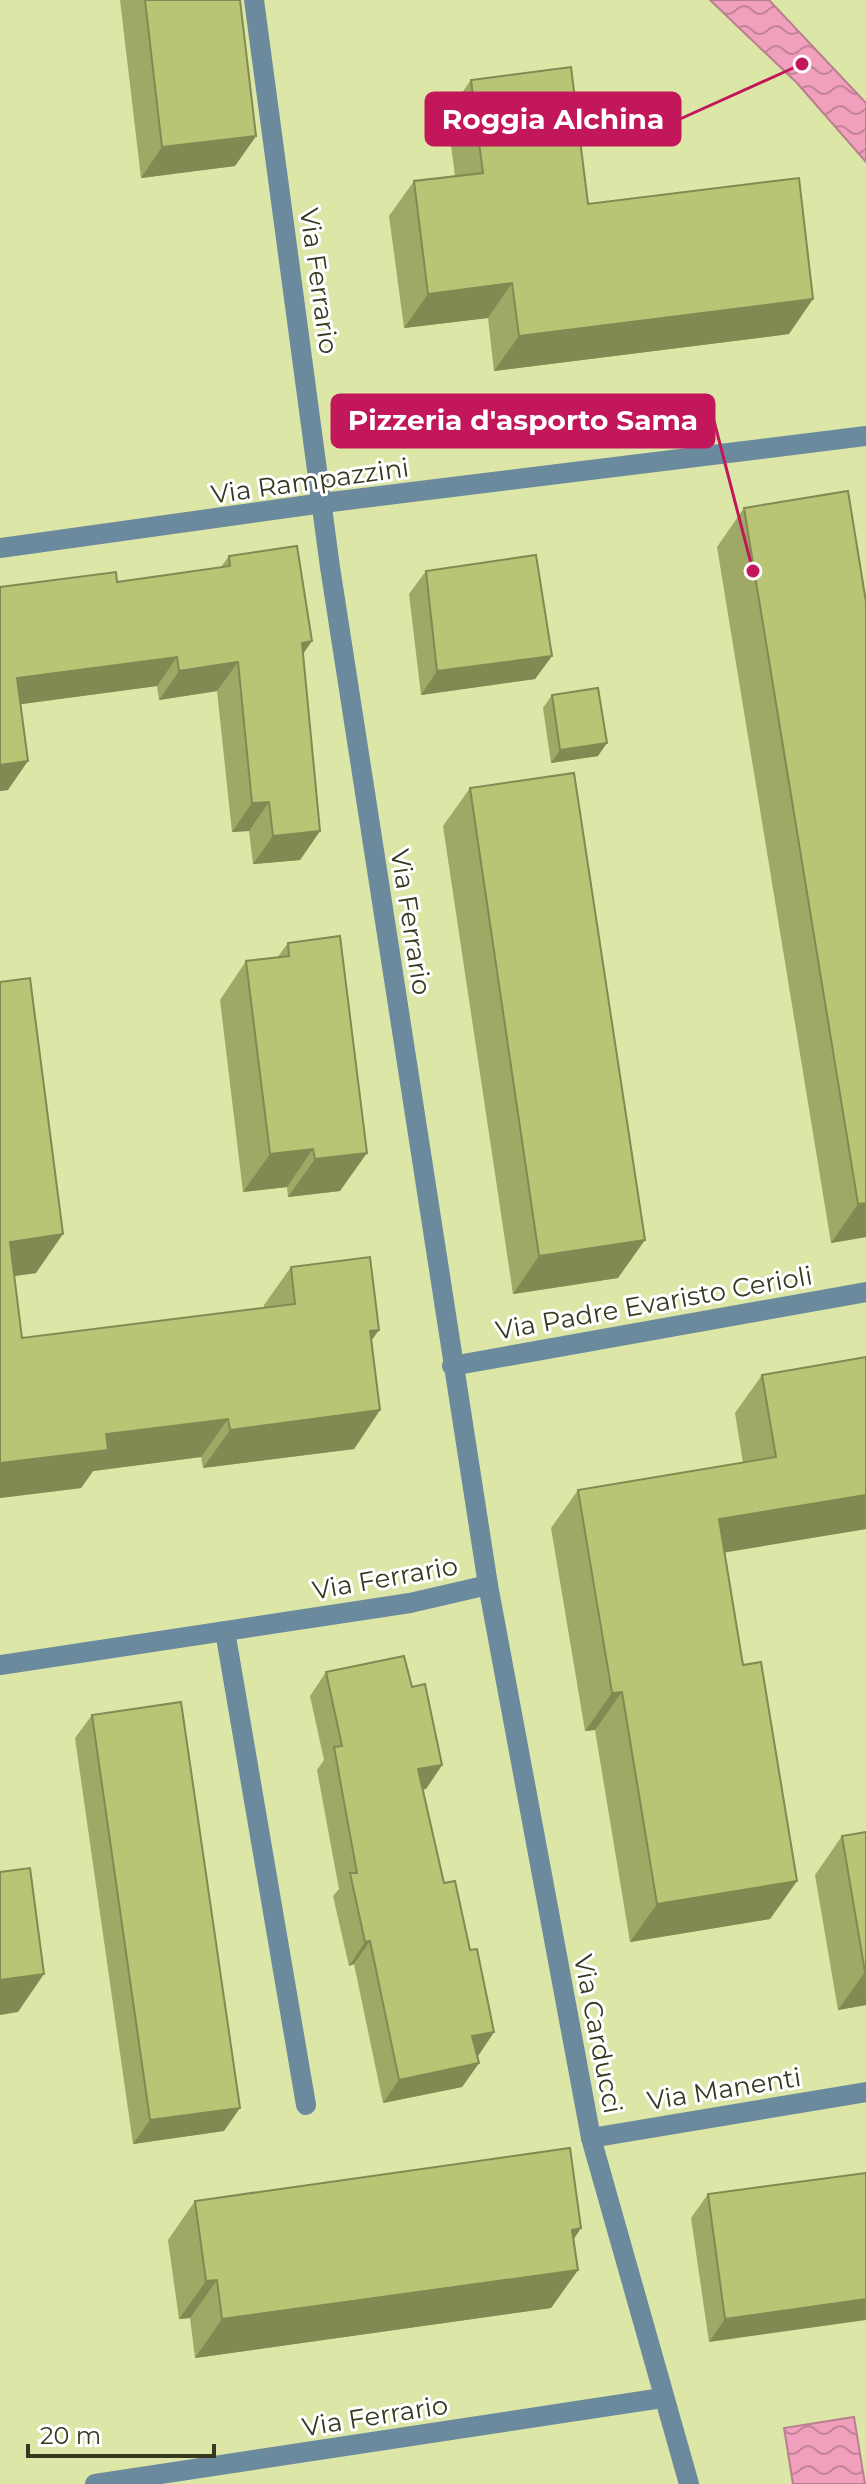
<svg xmlns="http://www.w3.org/2000/svg" width="866" height="2484" viewBox="0 0 866 2484" font-family="Montserrat,sans-serif">
  <style>
    .water { fill: url(#water-waves); stroke: #b8808e; stroke-width: 2 }
    .lines { fill: none; stroke-linecap: round; stroke-linejoin: round }
    .minor { stroke: #6b8a9e; stroke-width: 20 }
    .wall { fill: #9fa965 }
    .shaded-wall { fill: #828952 }
    .building { fill: #b9c475; stroke: #828952; stroke-width: 2 }
    .labels { text-anchor: middle; dominant-baseline: central; stroke-width: 6; stroke-linejoin: round; paint-order: stroke }
    .street-label { font-size: 26px; fill: #35391f; stroke: #fff }
    .leader { fill: none; stroke: #c2185b; stroke-width: 3 }
    .callout-dot { fill: #c2185b; stroke: #fff; stroke-width: 3 }
    .callout { fill: #c2185b; stroke: #c2185b; stroke-width: 3 }
    .callout-label { font-size: 28px; text-anchor: middle; font-weight: bold; fill: #fff }
  </style>
  <defs>
    <pattern id="water-waves" width="16" height="10" patternUnits="userSpaceOnUse" patternTransform="scale(2)"><rect width="16" height="10" fill="#f09fbd"/><path d="M0 5q4-4 8 0t8 0" fill="none" stroke="#c38399"/></pattern>
  </defs>
  <rect width="100%" height="100%" fill="#dce6a6"/>
  <g class="water">
    <path d="M 710,0 L 769,0 L 866,103 L 866,162 L 797,83 Z"/>
    <path d="M 854,2417 L 865,2484 L 793,2484 L 784,2428 Z"/>
  </g>
  <g class="lines">
    <g class="minor">
      <path d="M 254,0 L 330,567 L 488,1585 L 591,2138 L 689,2484"/>
      <path d="M 0,548 L 323,503 L 866,436"/>
      <path d="M 452,1366 L 866,1292"/>
      <path d="M 225,1631 L 306,2105"/>
      <path d="M 0,1665 L 410,1603 L 488,1585"/>
      <path d="M 591,2138 L 866,2092"/>
      <path d="M 95,2484 L 662,2398"/>
    </g>
  </g>
  <g class="wall">
    <path d="M 120,0 L 240,0 L 256,136 L 235,166 L 141,178 Z"/>
    <path d="M 471,80 L 588,204 L 789,334 L 494,371 L 488,318 L 404,328 L 389,216 L 414,181 L 455,176 L 447,114 Z"/>
    <path d="M 744,508 L 866,602 L 866,1237 L 831,1243 L 717,547 Z"/>
    <path d="M 229,556 L 303,654 L 320,831 L 300,860 L 253,864 L 249,831 L 232,832 L 217,691 L 159,700 L 157,686 L 21,704 L 8,790 L 0,791 L 0,587 L 117,582 L 221,567 Z"/>
    <path d="M 426,571 L 552,656 L 535,679 L 421,695 L 409,594 Z"/>
    <path d="M 552,695 L 598,756 L 551,763 L 543,708 Z"/>
    <path d="M 470,788 L 618,1278 L 513,1294 L 443,826 Z"/>
    <path d="M 288,943 L 340,1191 L 288,1197 L 287,1187 L 243,1192 L 220,1000 L 246,961 L 277,958 Z"/>
    <path d="M 0,982 L 36,1273 L 14,1276 L 22,1338 L 264,1308 L 264,1305 L 291,1267 L 372,1340 L 380,1410 L 354,1449 L 203,1468 L 201,1457 L 93,1471 L 81,1488 L 0,1498 Z"/>
    <path d="M 762,1375 L 866,1529 L 724,1552 L 743,1665 L 797,1881 L 770,1919 L 630,1942 L 595,1730 L 585,1731 L 551,1528 L 578,1490 L 743,1463 L 735,1413 Z"/>
    <path d="M 326,1672 L 412,1687 L 442,1765 L 426,1789 L 423,1789 L 444,1883 L 470,1950 L 494,2032 L 478,2056 L 479,2063 L 462,2087 L 383,2103 L 354,1964 L 349,1966 L 333,1896 L 339,1889 L 317,1770 L 324,1760 L 310,1696 Z"/>
    <path d="M 92,1715 L 224,2131 L 133,2144 L 75,1738 Z"/>
    <path d="M 866,1832 L 866,2005 L 838,2010 L 815,1875 L 842,1836 Z"/>
    <path d="M 866,2173 L 709,2342 L 691,2218 L 708,2194 Z"/>
    <path d="M 195,2201 L 581,2228 L 574,2239 L 578,2270 L 551,2308 L 195,2358 L 190,2318 L 179,2319 L 168,2240 Z"/>
  </g>
  <g class="shaded-wall">
    <path d="M 256,136 L 235,166 L 141,178 L 162,147 Z"/>
    <path d="M 512,283 L 488,318 L 404,328 L 428,294 Z"/>
    <path d="M 813,299 L 789,334 L 494,371 L 519,336 Z"/>
    <path d="M 312,641 L 292,670 L 302,643 Z"/>
    <path d="M 552,656 L 535,679 L 421,695 L 437,671 Z"/>
    <path d="M 177,657 L 157,686 L 0,707 L 17,678 Z"/>
    <path d="M 238,662 L 217,691 L 159,700 L 179,671 Z"/>
    <path d="M 607,743 L 598,756 L 551,763 L 560,750 Z"/>
    <path d="M 28,761 L 8,790 L 0,791 L 0,765 Z"/>
    <path d="M 269,802 L 249,831 L 232,832 L 252,803 Z"/>
    <path d="M 320,831 L 300,860 L 253,864 L 273,836 Z"/>
    <path d="M 313,1149 L 287,1187 L 243,1192 L 270,1154 Z"/>
    <path d="M 367,1153 L 340,1191 L 288,1197 L 315,1159 Z"/>
    <path d="M 866,1203 L 866,1237 L 831,1243 L 858,1204 Z"/>
    <path d="M 63,1234 L 36,1273 L 0,1278 L 10,1242 Z"/>
    <path d="M 645,1240 L 618,1278 L 513,1294 L 539,1256 Z"/>
    <path d="M 379,1330 L 352,1368 L 370,1331 Z"/>
    <path d="M 380,1410 L 354,1449 L 203,1468 L 230,1430 Z"/>
    <path d="M 228,1419 L 201,1457 L 93,1471 L 81,1488 L 0,1498 L 0,1463 L 106,1434 Z"/>
    <path d="M 866,1495 L 866,1529 L 692,1558 L 719,1519 Z"/>
    <path d="M 622,1692 L 595,1730 L 585,1731 L 612,1693 Z"/>
    <path d="M 442,1765 L 426,1789 L 402,1793 L 418,1769 Z"/>
    <path d="M 797,1881 L 770,1919 L 630,1942 L 657,1904 Z"/>
    <path d="M 370,1941 L 354,1964 L 349,1966 L 365,1942 Z"/>
    <path d="M 865,1972 L 866,1972 L 866,2005 L 838,2010 Z"/>
    <path d="M 44,1974 L 18,2012 L 0,2015 L 0,1980 Z"/>
    <path d="M 494,2032 L 478,2056 L 472,2036 Z"/>
    <path d="M 479,2063 L 462,2087 L 383,2103 L 399,2080 Z"/>
    <path d="M 240,2108 L 224,2131 L 133,2144 L 150,2120 Z"/>
    <path d="M 581,2228 L 554,2267 L 572,2230 Z"/>
    <path d="M 578,2270 L 551,2308 L 195,2358 L 222,2319 Z"/>
    <path d="M 217,2280 L 190,2318 L 179,2319 L 206,2281 Z"/>
    <path d="M 866,2299 L 866,2320 L 709,2342 L 725,2319 Z"/>
  </g>
  <g class="building">
    <path d="M 145,0 L 240,0 L 256,136 L 162,147 Z"/>
    <path d="M 571,67 L 588,204 L 799,178 L 813,299 L 519,336 L 512,283 L 428,294 L 414,181 L 483,173 L 471,80 Z"/>
    <path d="M 848,491 L 866,602 L 866,1203 L 858,1204 L 744,508 Z"/>
    <path d="M 297,546 L 312,641 L 302,643 L 320,831 L 273,836 L 269,802 L 252,803 L 238,662 L 179,671 L 177,657 L 17,678 L 28,761 L 0,765 L 0,587 L 116,572 L 117,582 L 230,566 L 229,556 Z"/>
    <path d="M 536,555 L 552,656 L 437,671 L 426,571 Z"/>
    <path d="M 598,688 L 607,743 L 560,750 L 552,695 Z"/>
    <path d="M 574,773 L 645,1240 L 539,1256 L 470,788 Z"/>
    <path d="M 340,936 L 367,1153 L 315,1159 L 313,1149 L 270,1154 L 246,961 L 289,956 L 288,943 Z"/>
    <path d="M 30,978 L 63,1234 L 10,1242 L 22,1338 L 295,1304 L 291,1267 L 370,1257 L 379,1330 L 370,1331 L 380,1410 L 230,1430 L 228,1419 L 106,1434 L 108,1450 L 0,1463 L 0,982 Z"/>
    <path d="M 866,1357 L 866,1495 L 719,1519 L 743,1665 L 761,1662 L 797,1881 L 657,1904 L 622,1692 L 612,1693 L 578,1490 L 776,1457 L 762,1375 Z"/>
    <path d="M 404,1656 L 412,1687 L 425,1684 L 442,1765 L 418,1769 L 444,1883 L 455,1881 L 470,1950 L 477,1949 L 494,2032 L 472,2036 L 479,2063 L 399,2080 L 370,1941 L 365,1942 L 350,1873 L 357,1873 L 334,1747 L 342,1746 L 326,1672 Z"/>
    <path d="M 181,1702 L 240,2108 L 150,2120 L 92,1715 Z"/>
    <path d="M 866,1832 L 866,1972 L 865,1972 L 842,1836 Z"/>
    <path d="M 30,1868 L 44,1974 L 0,1980 L 0,1872 Z"/>
    <path d="M 570,2148 L 581,2228 L 572,2230 L 578,2270 L 222,2319 L 217,2280 L 206,2281 L 195,2201 Z"/>
    <path d="M 866,2173 L 866,2299 L 725,2319 L 708,2194 Z"/>
  </g>
  <g class="labels">
    <g class="street-label">
      <text transform="translate(319 281) rotate(82)">Via Ferrario</text>
      <text transform="translate(310 481) rotate(-8)">Via Rampazzini</text>
      <text transform="translate(411 922) rotate(81)">Via Ferrario</text>
      <text transform="translate(654 1303) rotate(-10)">Via Padre Evaristo Cerioli</text>
      <text transform="translate(385 1578) rotate(-10)">Via Ferrario</text>
      <text transform="translate(598 2034) rotate(79)">Via Carducci</text>
      <text transform="translate(724 2089) rotate(-9)">Via Manenti</text>
      <text transform="translate(375 2416) rotate(-9)">Via Ferrario</text>
    </g>
  </g>
  <path class="leader" d="M802 64L680 119M753 571L714 421"/>
  <g class="callout-dot">
    <circle cx="802" cy="64" r="8"/>
    <circle cx="753" cy="571" r="8"/>
  </g>
  <g class="callout">
    <rect x="426" y="93" width="254" height="52" rx="8"/>
    <rect x="332" y="395" width="382" height="52" rx="8"/>
  </g>
  <g class="callout-label">
    <text x="553" y="129">Roggia Alchina</text>
    <text x="523" y="430">Pizzeria d'asporto Sama</text>
  </g>
  <path d="M28 2444v12h186v-12" fill="none" stroke="#35391f" stroke-width="4"/>
  <text x="40" y="2444" font-size="24" fill="#35391f" stroke="#ffffff" stroke-width="6" paint-order="stroke">20 m</text>
</svg>
